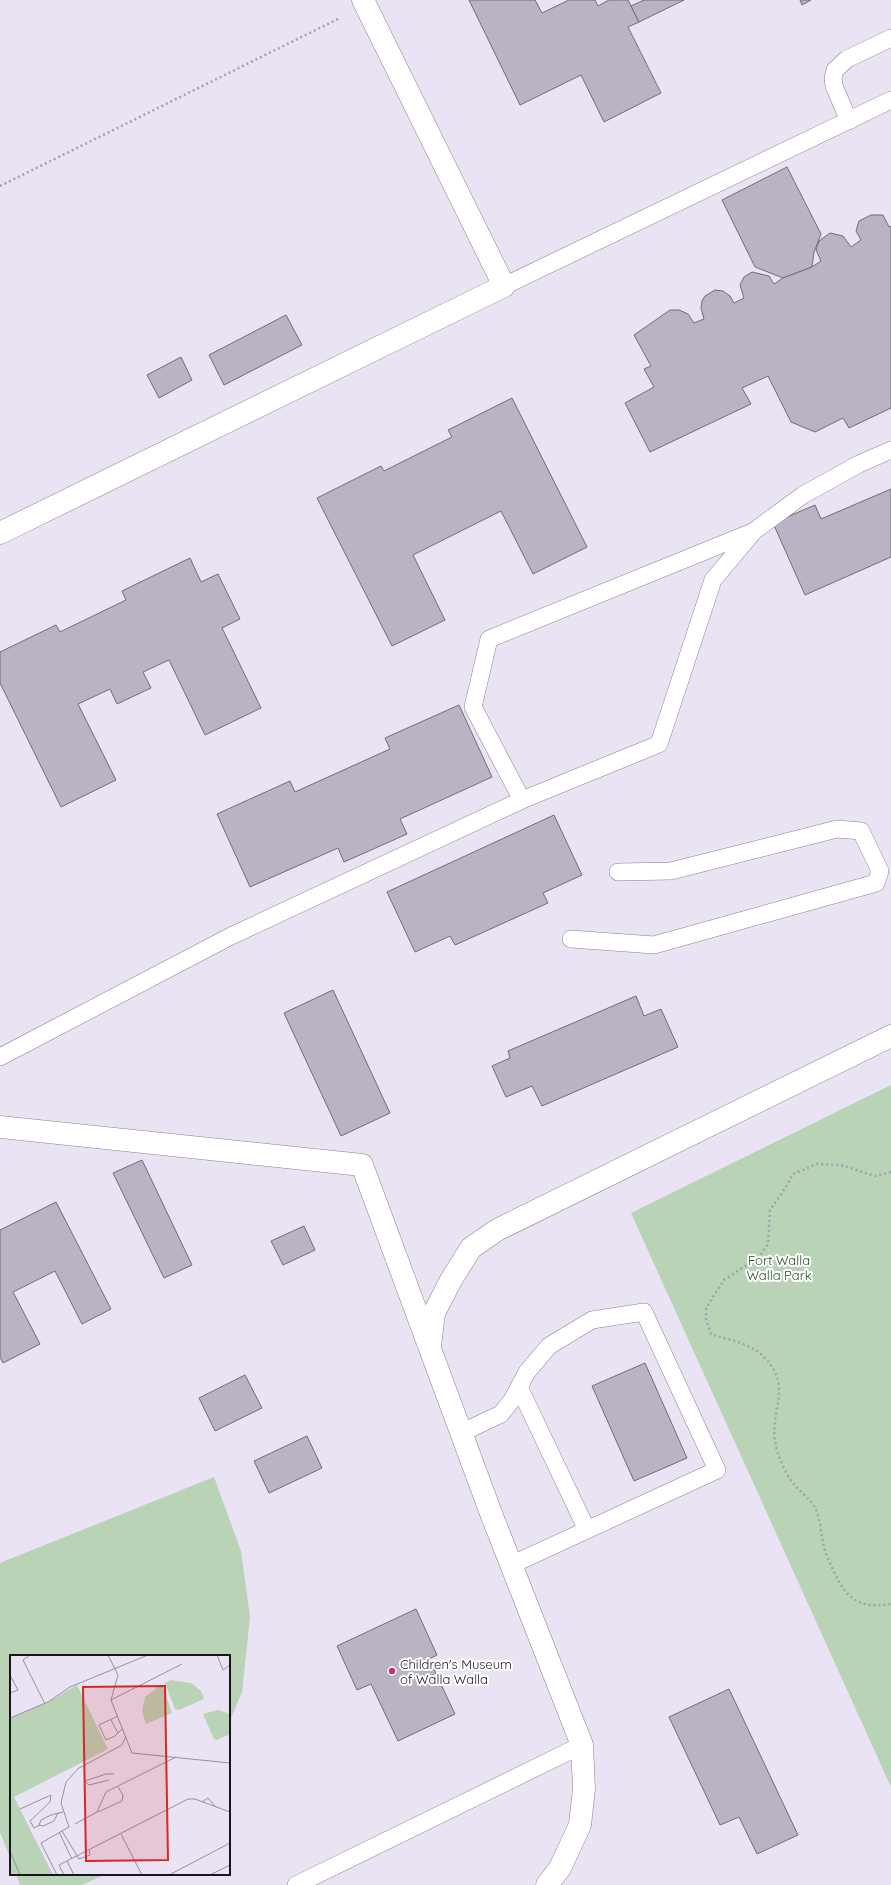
<svg xmlns="http://www.w3.org/2000/svg" width="891" height="1885" viewBox="0 0 891 1885" font-family="Quicksand,sans-serif">
  <style>
    .green { fill: #b8d3b5 }
    .building { fill: #b9b3c4; stroke: #716b7a }
    .lines { fill: none; stroke-linecap: round; stroke-linejoin: round }
    .service-casing { stroke: #878190; stroke-width: 18 }
    .minor-casing { stroke: #878190; stroke-width: 23 }
    .path { stroke: #a4a0ad; stroke-width: 2.5; stroke-dasharray: 2 3; stroke-linecap: butt }
    .service { stroke: #fff; stroke-width: 17 }
    .minor { stroke: #fff; stroke-width: 22 }
    .poi-dot { fill: #bc3678; stroke: #fff; stroke-width: 1.5 }
    .labels { text-anchor: middle; dominant-baseline: central; stroke-width: 4; stroke-linejoin: round; paint-order: stroke }
    .park-label { font-size: 13px; fill: #234c21; stroke: #fff }
    .poi-label { font-size: 13px; fill: #18161c; stroke: #fff; text-anchor: start }
    .inset-road { fill: none; stroke: #95919e; stroke-width: 1 }
    .view { fill: #d62828; fill-opacity: 0.15; stroke: #d62828; stroke-width: 2 }
    .inset-edge { fill: none; stroke: #18161c; stroke-width: 2 }
  </style>
  <rect width="100%" height="100%" fill="#e9e3f4"/>
  <g class="green">
    <path d="M 891,1085 L 891,1787 L 631,1213 Z"/>
    <path d="M 214,1477 L 241,1551 L 250,1617 L 242,1692 L 229,1723 L 229,1656 L 11,1656 L 11,1860 L 0,1832 L 0,1563 Z"/>
    <path d="M 16,1874 L 106,1874 L 82,1885 L 20,1885 Z"/>
  </g>
  <g class="building">
    <path d="M 469,0 L 535,0 L 542,13 L 569,0 L 595,0 L 598,6 L 609,0 L 628,0 L 639,22 L 628,27 L 661,93 L 604,122 L 581,75 L 520,105 Z"/>
    <path d="M 644,0 L 684,0 L 639,22 L 631,6 Z"/>
    <path d="M 800,0 L 811,0 L 802,5 Z"/>
    <path d="M 787,167 L 821,234 L 814,252 L 812,267 L 783,278 L 755,267 L 722,200 Z"/>
    <path d="M 871,215 L 883,215 L 889,227 L 891,226 L 891,408 L 849,428 L 843,418 L 815,432 L 791,422 L 768,376 L 742,388 L 751,404 L 650,452 L 625,403 L 654,387 L 644,369 L 651,366 L 634,335 L 670,310 L 679,310 L 688,314 L 694,323 L 704,319 L 701,308 L 702,301 L 705,296 L 715,290 L 723,291 L 730,296 L 734,303 L 744,298 L 740,285 L 744,277 L 752,272 L 769,276 L 774,284 L 783,278 L 812,267 L 821,261 L 816,250 L 819,241 L 830,233 L 843,236 L 851,247 L 861,240 L 856,231 L 859,221 Z"/>
    <path d="M 286,315 L 302,345 L 224,385 L 209,355 Z"/>
    <path d="M 181,357 L 192,380 L 159,398 L 147,375 Z"/>
    <path d="M 512,398 L 587,547 L 533,574 L 501,511 L 413,555 L 445,620 L 392,646 L 317,498 L 381,466 L 384,471 L 452,437 L 448,430 Z"/>
    <path d="M 891,489 L 891,557 L 805,595 L 773,523 L 815,505 L 821,519 Z"/>
    <path d="M 190,558 L 201,582 L 218,574 L 240,619 L 222,628 L 261,708 L 205,735 L 169,660 L 143,672 L 151,688 L 117,704 L 110,689 L 78,704 L 116,780 L 61,807 L 0,683 L 0,652 L 56,625 L 60,632 L 126,600 L 122,591 Z"/>
    <path d="M 459,705 L 492,777 L 400,819 L 407,834 L 344,862 L 338,848 L 250,887 L 217,814 L 290,781 L 295,792 L 390,749 L 385,738 Z"/>
    <path d="M 554,815 L 582,875 L 543,893 L 548,903 L 455,945 L 450,936 L 415,952 L 387,892 Z"/>
    <path d="M 333,990 L 390,1113 L 341,1136 L 284,1013 Z"/>
    <path d="M 636,996 L 644,1016 L 661,1009 L 678,1047 L 542,1106 L 532,1086 L 506,1097 L 492,1066 L 510,1058 L 508,1051 Z"/>
    <path d="M 142,1160 L 192,1265 L 164,1278 L 113,1173 Z"/>
    <path d="M 56,1202 L 111,1309 L 82,1324 L 55,1271 L 13,1292 L 40,1344 L 3,1363 L 0,1357 L 0,1230 Z"/>
    <path d="M 304,1226 L 315,1250 L 283,1265 L 271,1241 Z"/>
    <path d="M 645,1363 L 687,1458 L 634,1481 L 592,1386 Z"/>
    <path d="M 245,1375 L 262,1408 L 215,1431 L 199,1398 Z"/>
    <path d="M 307,1436 L 322,1468 L 269,1493 L 254,1461 Z"/>
    <path d="M 416,1609 L 437,1655 L 429,1659 L 455,1714 L 398,1741 L 371,1684 L 357,1690 L 337,1646 Z"/>
    <path d="M 729,1689 L 798,1835 L 757,1854 L 739,1817 L 720,1825 L 669,1717 Z"/>
  </g>
  <g class="lines">
    <g class="service-casing">
      <g id="service">
        <path d="M 849,121 L 834,86 L 833,78 L 835,70 L 847,59 L 891,38"/>
        <path d="M 504,286 L 891,100"/>
        <path d="M 522,800 L 473,707 L 489,639 L 752,532"/>
        <path d="M 571,939 L 654,945 L 876,883 L 880,871 L 861,831 L 837,829 L 671,871 L 618,872"/>
        <path d="M 0,1057 L 231,936 L 522,800 L 659,744 L 713,580 L 754,531 L 803,495 L 859,464 L 891,450"/>
        <path d="M 519,1387 L 587,1530"/>
        <path d="M 461,1433 L 501,1414 L 512,1400 L 527,1372 L 549,1346 L 592,1320 L 644,1312 L 717,1470 L 511,1565"/>
        <path d="M 296,1885 L 582,1745"/>
      </g>
    </g>
    <g class="minor-casing">
      <g id="minor">
        <path d="M 0,533 L 504,286 L 363,0"/>
        <path d="M 0,1127 L 362,1165 L 492,1516 L 582,1745 L 584,1789 L 580,1825 L 560,1868 L 547,1885"/>
        <path d="M 430,1346 L 434,1313 L 451,1280 L 471,1248 L 497,1230 L 891,1036"/>
      </g>
    </g>
    <g class="path">
      <path d="M 0,186 L 340,18"/>
      <path d="M 891,1172 L 875,1176 L 841,1165 L 817,1164 L 793,1174 L 786,1187 L 770,1210 L 768,1244 L 762,1253 L 753,1261 L 724,1280 L 706,1308 L 706,1319 L 711,1334 C 729,1340 750,1343 764,1357 C 793,1386 770,1411 775,1441 C 777,1454 784,1472 793,1483 C 799,1491 810,1498 815,1508 C 820,1517 821,1533 823,1543 C 825,1553 830,1563 834,1572 C 847,1599 859,1609 891,1604"/>
    </g>
    <use href="#service" class="service"/>
    <use href="#minor" class="minor"/>
  </g>
  <circle class="poi-dot" cx="392" cy="1671" r="4"/>
  <g class="labels">
    <g class="park-label">
      <text x="779" y="1260">Fort Walla<tspan x="779" dy="15">Walla Park</tspan></text>
    </g>
    <g class="poi-label">
      <text x="400" y="1664">Children's Museum<tspan x="400" dy="15">of Walla Walla</tspan></text>
    </g>
  </g>
  <g transform="translate(10 1655)">
    <rect width="220" height="220" fill="#e9e3f4"/>
    <path d="M 161,25 L 181,28 L 191,36 L 194,44 L 169,55 L 165,54 L 155,28 ZM 152,29 L 162,58 L 136,69 L 132,56 L 135,42 ZM 67,30 L 98,94 L 4,142 L 43,220 L 0,220 L 0,63 L 38,47 ZM 208,55 L 220,59 L 220,79 L 207,85 L 204,84 L 193,59 Z" fill="#b8d3b5"/>
    <path class="inset-road" d="M 20,0 L 13,5 L 35,49M 98,0 L 108,20 L 101,45 L 122,98 L 220,108M 207,0 L 213,15 L 220,10M 0,20 L 8,35 L 0,38M 101,45 L 172,9M 108,61 L 89,70 L 96,85 L 105,81 L 113,73M 0,63 L 38,47 L 60,32 L 138,0M 101,65 L 108,78M 99,125 L 79,130 L 75,126 L 96,119 L 104,119M 192,147 L 198,143 L 205,151M 10,154 L 41,140 L 40,147 L 20,166 L 24,173 L 30,170M 88,157 L 112,146 L 113,140 L 108,132M 48,158 L 44,166 L 33,171 L 29,170 L 31,165 L 41,160 L 53,157M 65,169 L 87,157 L 96,137 L 166,102M 52,176 L 69,204 L 80,200 L 79,195M 49,177 L 62,204M 111,179 L 132,220M 0,196 L 10,220M 57,206 L 64,220M 47,220 L 31,188 L 59,172 L 51,148 L 56,127 L 69,113 L 112,90 L 116,81M 54,220 L 49,210 L 178,144 L 185,144 L 220,157M 159,220 L 220,188M 200,220 L 220,210"/>
    <path class="view" d="M 155,31 L 158,205 L 76,206 L 73,32 Z"/>
    <rect width="220" height="220" class="inset-edge"/>
  </g>
</svg>
